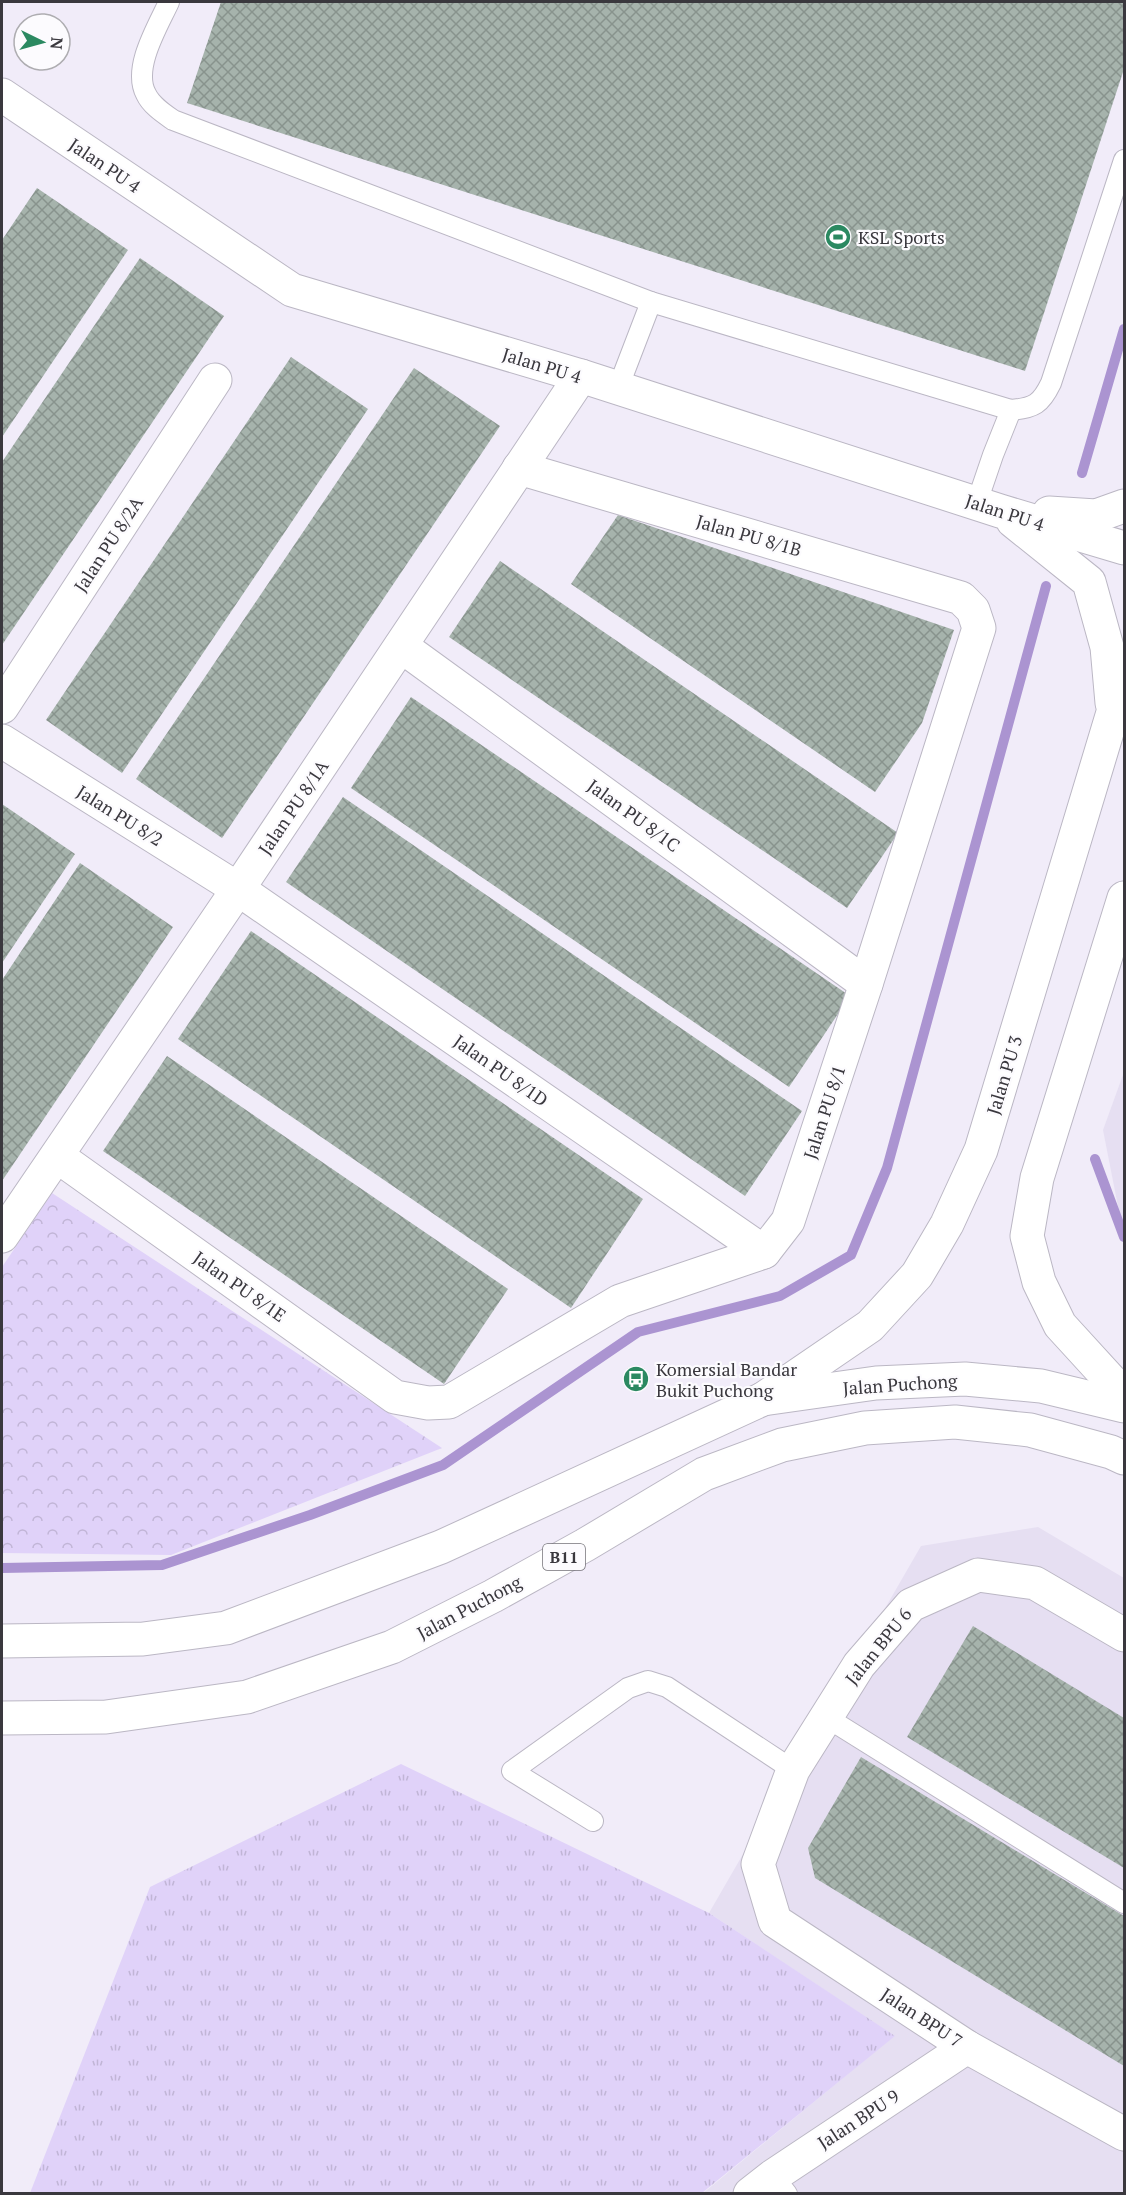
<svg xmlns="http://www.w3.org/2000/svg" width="1126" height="2195" viewBox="0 0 1126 2195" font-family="'PT Serif',serif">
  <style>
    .built { fill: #e6dff2 }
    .grass { fill: url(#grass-tufts) }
    .forest { fill: url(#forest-crowns) }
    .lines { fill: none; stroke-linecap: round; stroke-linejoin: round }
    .stream { stroke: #ab94d1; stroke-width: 10 }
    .building { fill: url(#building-cross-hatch) }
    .lane-casing { stroke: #bbb7c4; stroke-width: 22 }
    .street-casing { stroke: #bbb7c4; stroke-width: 35 }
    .secondary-casing { stroke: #bbb7c4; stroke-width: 35 }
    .primary-casing { stroke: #bbb7c4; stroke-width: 35 }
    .lane { stroke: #fff; stroke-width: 20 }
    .street { stroke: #fff; stroke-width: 33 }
    .secondary { stroke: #fff; stroke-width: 33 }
    .primary { stroke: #fff; stroke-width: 33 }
    .labels { text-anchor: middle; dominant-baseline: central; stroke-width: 4.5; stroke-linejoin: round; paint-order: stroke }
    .shield { fill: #fcfbfe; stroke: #747278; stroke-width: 1.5 }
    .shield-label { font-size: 16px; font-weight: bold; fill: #3a383e }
    .street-label { font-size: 18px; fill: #3a383e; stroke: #fcfbfe }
    .poi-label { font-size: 18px; fill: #3a383e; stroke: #fcfbfe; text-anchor: start }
  </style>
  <defs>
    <pattern id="grass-tufts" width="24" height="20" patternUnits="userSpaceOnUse" patternTransform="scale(1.5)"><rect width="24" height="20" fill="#e0d2f9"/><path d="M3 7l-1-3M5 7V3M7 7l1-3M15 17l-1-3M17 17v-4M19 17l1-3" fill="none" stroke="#c1b5d6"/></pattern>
    <pattern id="forest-crowns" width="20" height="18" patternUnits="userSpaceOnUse" patternTransform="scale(1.5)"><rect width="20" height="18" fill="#e0d2f9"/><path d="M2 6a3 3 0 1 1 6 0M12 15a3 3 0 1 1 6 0" fill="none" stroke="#c1b5d6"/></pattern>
    <pattern id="building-cross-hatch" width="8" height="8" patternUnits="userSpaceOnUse" patternTransform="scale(1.5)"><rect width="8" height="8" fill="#a6b3ac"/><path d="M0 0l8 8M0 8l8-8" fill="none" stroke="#88938d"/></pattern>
  </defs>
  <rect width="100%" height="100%" fill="#f1ecf9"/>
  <g class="built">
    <path d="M 1124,1072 L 1124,1237 L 1103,1130 Z"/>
    <path d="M 1038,1527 L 1124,1578 L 1124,2193 L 702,2194 L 894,2036 L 709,1913 L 921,1546 Z"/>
  </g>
  <path class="grass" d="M 401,1764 L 709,1913 L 895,2036 L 702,2193 L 30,2193 L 150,1887 Z"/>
  <path class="forest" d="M 52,1193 L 442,1448 L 171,1555 L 2,1553 L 2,1267 Z"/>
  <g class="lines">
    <g class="stream">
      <path d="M 1082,473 L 1124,329"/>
      <path d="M 1095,1159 L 1124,1237"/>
      <path d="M 2,1568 L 162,1565 L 310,1515 L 443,1465 L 638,1332 L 780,1296 L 851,1255 L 887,1168 L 1046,586"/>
    </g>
  </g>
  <g class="building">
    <path d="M 221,2 L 1124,2 L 1124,69 L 1025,371 L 187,103 Z"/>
    <path d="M 37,188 L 128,250 L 2,437 L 2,240 Z"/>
    <path d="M 140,258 L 224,316 L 2,645 L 2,462 Z"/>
    <path d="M 291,357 L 368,409 L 122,773 L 46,720 Z"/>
    <path d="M 414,368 L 500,426 L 222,838 L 136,779 Z"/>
    <path d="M 618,515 L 954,630 L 922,723 L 875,792 L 571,584 Z"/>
    <path d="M 500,561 L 898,833 L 847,908 L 449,637 Z"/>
    <path d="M 411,697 L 850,996 L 789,1087 L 351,788 Z"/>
    <path d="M 343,797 L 802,1111 L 745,1196 L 286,882 Z"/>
    <path d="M 2,804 L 75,854 L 2,963 Z"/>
    <path d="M 80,863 L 173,927 L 2,1181 L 2,980 Z"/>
    <path d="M 251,931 L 643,1199 L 571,1308 L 178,1039 Z"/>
    <path d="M 167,1056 L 508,1289 L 444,1384 L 103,1151 Z"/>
    <path d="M 973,1626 L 1124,1718 L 1124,1868 L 907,1737 Z"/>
    <path d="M 861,1757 L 1124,1916 L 1124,2066 L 815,1878 L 808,1848 Z"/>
  </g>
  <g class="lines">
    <g class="lane-casing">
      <g id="lane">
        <path d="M 169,2 C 158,26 132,68 146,94 C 151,105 163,113 173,120 L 651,302 L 618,388"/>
        <path d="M 651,302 L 1011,410 C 1034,408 1041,404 1051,383 L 1124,160"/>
        <path d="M 977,502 L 993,455 L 1011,410"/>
        <path d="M 826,1717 L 1124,1903"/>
        <path d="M 593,1821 L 512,1771 L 628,1688 L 648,1681 L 667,1687 L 793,1770"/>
        <path d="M 773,2176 L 787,2194"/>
      </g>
    </g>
    <g class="street-casing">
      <g id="street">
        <path d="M 401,646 L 866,984"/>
        <path d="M 2,707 L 215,380"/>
        <path d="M 2,741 L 238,889 L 764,1252"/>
        <path d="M 57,1156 L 395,1397 L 428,1403 L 449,1402 L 620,1301 L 764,1252 L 788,1221 L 866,984 L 979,628 L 973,610 L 961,598 L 519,468"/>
        <path d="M 2,1236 L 238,889 L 581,376"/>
        <path d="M 1124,1635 L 1035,1583 L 978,1575 L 911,1605 L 859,1665 L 793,1770 L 758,1864 L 775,1921 L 967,2047 L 1124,2134"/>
        <path d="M 750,2194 L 773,2176 L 967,2047"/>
      </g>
    </g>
    <g class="secondary-casing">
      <g id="secondary">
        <path d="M 2,95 L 292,290 L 581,376 L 1000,511 L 1124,548"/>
        <path d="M 1049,513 L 1096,516 L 1124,506"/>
        <path d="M 1013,521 L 1089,582 L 1107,647 L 1112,703"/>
        <path d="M 1124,898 L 1037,1178 L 1027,1236 L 1039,1282 L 1060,1325 L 1124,1395"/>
        <path d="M 763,1399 L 870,1326 L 917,1275 L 947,1224 L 981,1150 L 1124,676"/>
      </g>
    </g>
    <g class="primary-casing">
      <g id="primary">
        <path d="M 2,1641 L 143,1639 L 226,1628 L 441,1547 L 763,1399 L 876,1383 L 965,1379 L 1041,1386 L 1124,1406"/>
        <path d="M 2,1718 L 106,1717 L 247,1697 L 392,1647 L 493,1596 L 585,1545 L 704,1474 L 782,1445 L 865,1428 L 955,1422 L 1030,1430 L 1111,1452 L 1124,1458"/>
      </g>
    </g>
    <use href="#lane" class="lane"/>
    <use href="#street" class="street"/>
    <use href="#secondary" class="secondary"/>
    <use href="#primary" class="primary"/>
  </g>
  <defs>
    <g id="stadium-disc" transform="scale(1.35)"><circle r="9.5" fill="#2b8961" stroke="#fcfbfe"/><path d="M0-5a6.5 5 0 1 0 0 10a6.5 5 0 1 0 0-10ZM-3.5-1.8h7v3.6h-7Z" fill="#fff"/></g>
    <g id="bus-disc" transform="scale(1.35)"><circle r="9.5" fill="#2b8961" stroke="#fcfbfe"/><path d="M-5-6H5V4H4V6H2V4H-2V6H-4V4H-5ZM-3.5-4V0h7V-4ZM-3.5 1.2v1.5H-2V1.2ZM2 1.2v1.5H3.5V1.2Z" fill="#fff"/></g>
  </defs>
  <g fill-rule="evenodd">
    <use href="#stadium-disc" x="838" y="237"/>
    <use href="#bus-disc" x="636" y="1379"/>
  </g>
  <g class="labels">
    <rect class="shield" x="543" y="1544" width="42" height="26" rx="4.5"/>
    <g class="shield-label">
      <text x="564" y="1557">B11</text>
    </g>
    <g class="street-label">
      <text transform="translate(105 165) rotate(34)">Jalan PU 4</text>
      <text transform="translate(542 365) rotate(17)">Jalan PU 4</text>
      <text transform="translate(1005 512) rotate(18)">Jalan PU 4</text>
      <text transform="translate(749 535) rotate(16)">Jalan PU 8/1B</text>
      <text transform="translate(108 544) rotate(-57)">Jalan PU 8/2A</text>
      <text transform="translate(293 807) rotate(-56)">Jalan PU 8/1A</text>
      <text transform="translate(120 815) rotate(32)">Jalan PU 8/2</text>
      <text transform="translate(634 815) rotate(36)">Jalan PU 8/1C</text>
      <text transform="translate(501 1070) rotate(35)">Jalan PU 8/1D</text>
      <text transform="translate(1004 1075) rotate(-73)">Jalan PU 3</text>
      <text transform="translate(824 1112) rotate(-72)">Jalan PU 8/1</text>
      <text transform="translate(240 1286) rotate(35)">Jalan PU 8/1E</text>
      <text transform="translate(900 1384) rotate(-4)">Jalan Puchong</text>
      <text transform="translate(469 1607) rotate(-28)">Jalan Puchong</text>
      <text transform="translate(878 1646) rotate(-51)">Jalan BPU 6</text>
      <text transform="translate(922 2017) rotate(33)">Jalan BPU 7</text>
      <text transform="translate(858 2119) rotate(-33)">Jalan BPU 9</text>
    </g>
    <g class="poi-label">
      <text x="858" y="237">KSL Sports</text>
      <text x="656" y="1369">Komersial Bandar<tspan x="656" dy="21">Bukit Puchong</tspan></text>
    </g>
  </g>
  <rect width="1126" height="2195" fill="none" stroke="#3a383e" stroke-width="6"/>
  <g transform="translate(42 42) rotate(95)"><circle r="28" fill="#fcfbfe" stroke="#aeadb1" stroke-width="1.5"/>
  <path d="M0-4.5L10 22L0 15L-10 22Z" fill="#2b8961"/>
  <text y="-9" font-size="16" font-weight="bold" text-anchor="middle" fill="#3a383e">N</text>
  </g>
</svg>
